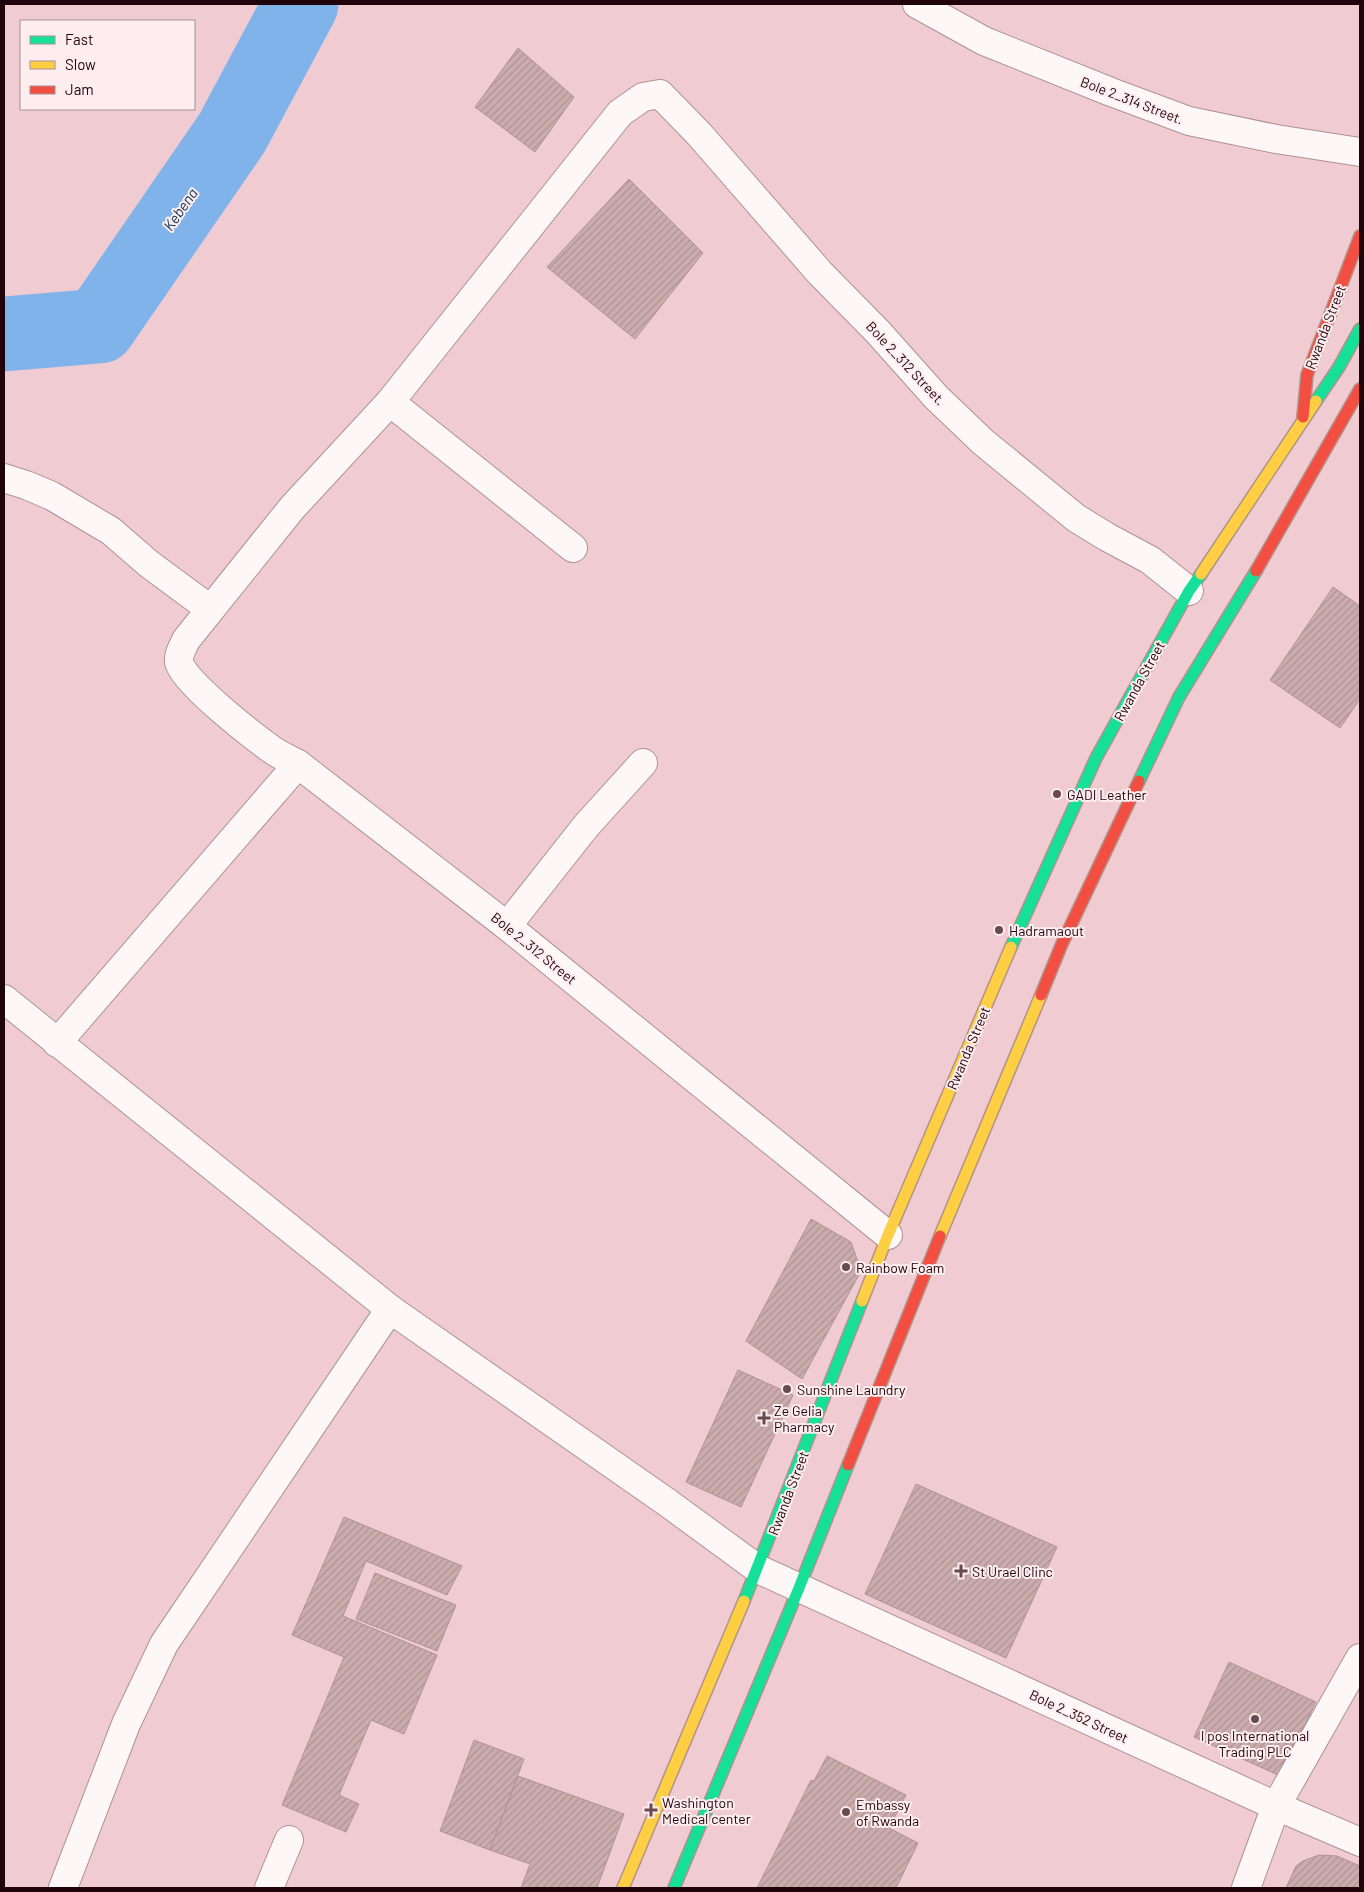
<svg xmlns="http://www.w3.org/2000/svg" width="1364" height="1892" viewBox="0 0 1364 1892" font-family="Barlow,sans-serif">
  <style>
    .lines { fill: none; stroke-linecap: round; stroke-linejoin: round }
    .river { stroke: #81b3eb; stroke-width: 75 }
    .building { fill: url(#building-hatch); stroke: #b29395 }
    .street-casing { stroke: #af9197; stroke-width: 30 }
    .fast-casing { stroke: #b09389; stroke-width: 14 }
    .slow-casing { stroke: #b09389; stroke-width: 14 }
    .jam-casing { stroke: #b09389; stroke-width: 14 }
    .street { stroke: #fdf7f8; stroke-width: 28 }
    .fast { stroke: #16e098; stroke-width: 11 }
    .slow { stroke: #ffcf43; stroke-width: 11 }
    .jam { stroke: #f24e42; stroke-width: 11 }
    .poi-dot { fill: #684a51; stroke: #feedef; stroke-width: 2 }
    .labels { text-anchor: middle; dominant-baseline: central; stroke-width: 4; stroke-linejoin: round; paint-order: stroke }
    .street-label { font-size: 14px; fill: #1f050b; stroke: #feedef }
    .poi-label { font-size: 14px; fill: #1f050b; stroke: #feedef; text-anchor: start }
    .water-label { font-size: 15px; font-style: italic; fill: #0c304f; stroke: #feedef }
  </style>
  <defs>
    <pattern id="building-hatch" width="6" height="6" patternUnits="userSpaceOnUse" patternTransform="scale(1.25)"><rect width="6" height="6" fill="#cbacad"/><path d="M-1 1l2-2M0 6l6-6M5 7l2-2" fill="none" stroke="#ae9294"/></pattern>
  </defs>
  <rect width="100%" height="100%" fill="#f0cbd2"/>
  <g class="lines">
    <path class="river" d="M 4,334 L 99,326 L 232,133 L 301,4"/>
  </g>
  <g class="building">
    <path d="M 518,48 L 574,97 L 535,152 L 475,107 Z"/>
    <path d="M 629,179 L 703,253 L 635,339 L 547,267 Z"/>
    <path d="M 1333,587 L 1360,606 L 1360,699 L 1340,728 L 1270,680 Z"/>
    <path d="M 811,1219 L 851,1242 L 861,1271 L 802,1379 L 746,1341 Z"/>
    <path d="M 738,1370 L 793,1395 L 741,1507 L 686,1482 Z"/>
    <path d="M 916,1484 L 1057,1547 L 1006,1658 L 865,1594 Z"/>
    <path d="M 344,1517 L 462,1566 L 447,1595 L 366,1561 L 343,1616 L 437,1655 L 404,1734 L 371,1720 L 339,1795 L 359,1804 L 346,1832 L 282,1805 L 344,1657 L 292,1635 Z"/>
    <path d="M 375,1573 L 456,1605 L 437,1651 L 356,1619 Z"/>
    <path d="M 1229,1662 L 1316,1702 L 1280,1776 L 1194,1737 Z"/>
    <path d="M 474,1740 L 524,1759 L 490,1850 L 440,1831 Z"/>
    <path d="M 827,1756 L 906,1795 L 889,1828 L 918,1843 L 896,1888 L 757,1888 L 811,1780 L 814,1781 Z"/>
    <path d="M 518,1776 L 624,1814 L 597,1888 L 521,1888 L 530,1864 L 490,1850 Z"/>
    <path d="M 1319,1855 L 1337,1856 L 1360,1866 L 1360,1885 L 1359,1888 L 1286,1888 L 1296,1866 L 1303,1861 Z"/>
  </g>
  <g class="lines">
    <g class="street-casing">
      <g id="street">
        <path d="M 917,4 L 984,41 L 1111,92 L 1189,121 L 1276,139 L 1360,152"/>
        <path d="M 390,402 L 573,548"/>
        <path d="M 4,478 L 26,485 L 52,496 L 111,531 L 149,564 L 210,609"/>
        <path d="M 507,926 L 586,826 L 643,763"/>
        <path d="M 4,999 L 390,1309 L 668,1503 L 758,1569 L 1276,1806 L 1360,1842"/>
        <path d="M 57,1043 L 298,764"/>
        <path d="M 888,1235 L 507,926 L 298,764 C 289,759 279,755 271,749 C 253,736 182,681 179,662 C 178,654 183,647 186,640 L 292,508 L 390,402 L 620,113 L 643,97 L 660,94 L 699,134 L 820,273 L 878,332 L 936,397 L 983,442 L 1076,518 L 1107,537 L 1150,560 L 1189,591"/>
        <path d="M 63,1888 L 126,1724 L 164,1644 L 390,1309"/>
        <path d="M 269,1888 L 289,1840"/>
        <path d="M 1246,1888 L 1276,1806 L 1360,1658"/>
      </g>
    </g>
    <g class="fast-casing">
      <g id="fast">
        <path d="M 1316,401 L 1339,367 L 1360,329"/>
        <path d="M 1139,781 L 1179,697 L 1256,571"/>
        <path d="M 1011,947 L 1096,758 L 1189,591 L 1201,574"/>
        <path d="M 744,1601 L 862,1301"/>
        <path d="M 674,1888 L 799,1588 L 848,1465"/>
      </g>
    </g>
    <g class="slow-casing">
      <g id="slow">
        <path d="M 1201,574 L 1316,401"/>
        <path d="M 940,1236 L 1041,995"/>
        <path d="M 862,1301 L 888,1235 L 1011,947"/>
        <path d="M 623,1888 L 744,1601"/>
      </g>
    </g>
    <g class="jam-casing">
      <g id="jam">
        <path d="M 1303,417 L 1307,375 L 1360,236"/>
        <path d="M 1256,571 L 1360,389"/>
        <path d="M 1041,995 L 1061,946 L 1139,781"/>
        <path d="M 848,1465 L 940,1236"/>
      </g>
    </g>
    <use href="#street" class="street"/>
    <use href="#fast" class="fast"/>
    <use href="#slow" class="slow"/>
    <use href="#jam" class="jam"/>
  </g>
  <g class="poi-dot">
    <circle cx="1057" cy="794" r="5"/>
    <circle cx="999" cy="930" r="5"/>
    <circle cx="846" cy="1267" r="5"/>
    <circle cx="787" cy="1389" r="5"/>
    <path d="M761.5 1410.5h5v5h5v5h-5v5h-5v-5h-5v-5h5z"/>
    <path d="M958.5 1563.5h5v5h5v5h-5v5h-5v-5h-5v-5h5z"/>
    <circle cx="1255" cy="1719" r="5"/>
    <path d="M648.5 1802.5h5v5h5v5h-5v5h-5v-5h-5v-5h5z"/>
    <circle cx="846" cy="1812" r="5"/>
  </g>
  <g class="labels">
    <g class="street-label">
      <text transform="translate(1132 100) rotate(21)">Bole 2_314 Street.</text>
      <text transform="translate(1325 327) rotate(-69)">Rwanda Street</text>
      <text transform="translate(906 363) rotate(47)">Bole 2_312 Street.</text>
      <text transform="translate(1139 681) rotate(-61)">Rwanda Street</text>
      <text transform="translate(534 948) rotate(39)">Bole 2_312 Street</text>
      <text transform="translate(968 1048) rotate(-67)">Rwanda Street</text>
      <text transform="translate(788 1493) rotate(-69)">Rwanda Street</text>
      <text transform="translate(1079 1716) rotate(25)">Bole 2_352 Street</text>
    </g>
    <g class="poi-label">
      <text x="1067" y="794">GADI Leather</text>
      <text x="1009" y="930">Hadramaout</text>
      <text x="856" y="1267">Rainbow Foam</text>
      <text x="797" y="1389">Sunshine Laundry</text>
      <text x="774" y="1410">Ze Gelia<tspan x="774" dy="16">Pharmacy</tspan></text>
      <text x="972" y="1571">St Urael Clinc</text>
      <text x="1255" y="1735" text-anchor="middle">I pos International<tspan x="1255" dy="16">Trading PLC</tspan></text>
      <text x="662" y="1802">Washington<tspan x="662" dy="16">Medical center</tspan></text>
      <text x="856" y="1804">Embassy<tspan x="856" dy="16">of Rwanda</tspan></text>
    </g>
    <g class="water-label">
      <text transform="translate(180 209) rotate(-55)">Kebena</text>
    </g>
  </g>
  <rect width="1364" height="1892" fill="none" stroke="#1f050b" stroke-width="10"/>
  <rect x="20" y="20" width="175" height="90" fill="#feedef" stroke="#a59094"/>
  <rect x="30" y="36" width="25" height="8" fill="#16e098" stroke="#a59094"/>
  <text x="65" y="45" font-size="15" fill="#1f050b">Fast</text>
  <rect x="30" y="61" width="25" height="8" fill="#ffcf43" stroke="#a59094"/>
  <text x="65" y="70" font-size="15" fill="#1f050b">Slow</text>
  <rect x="30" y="86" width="25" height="8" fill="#f24e42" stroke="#a59094"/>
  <text x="65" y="95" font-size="15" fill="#1f050b">Jam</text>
</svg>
